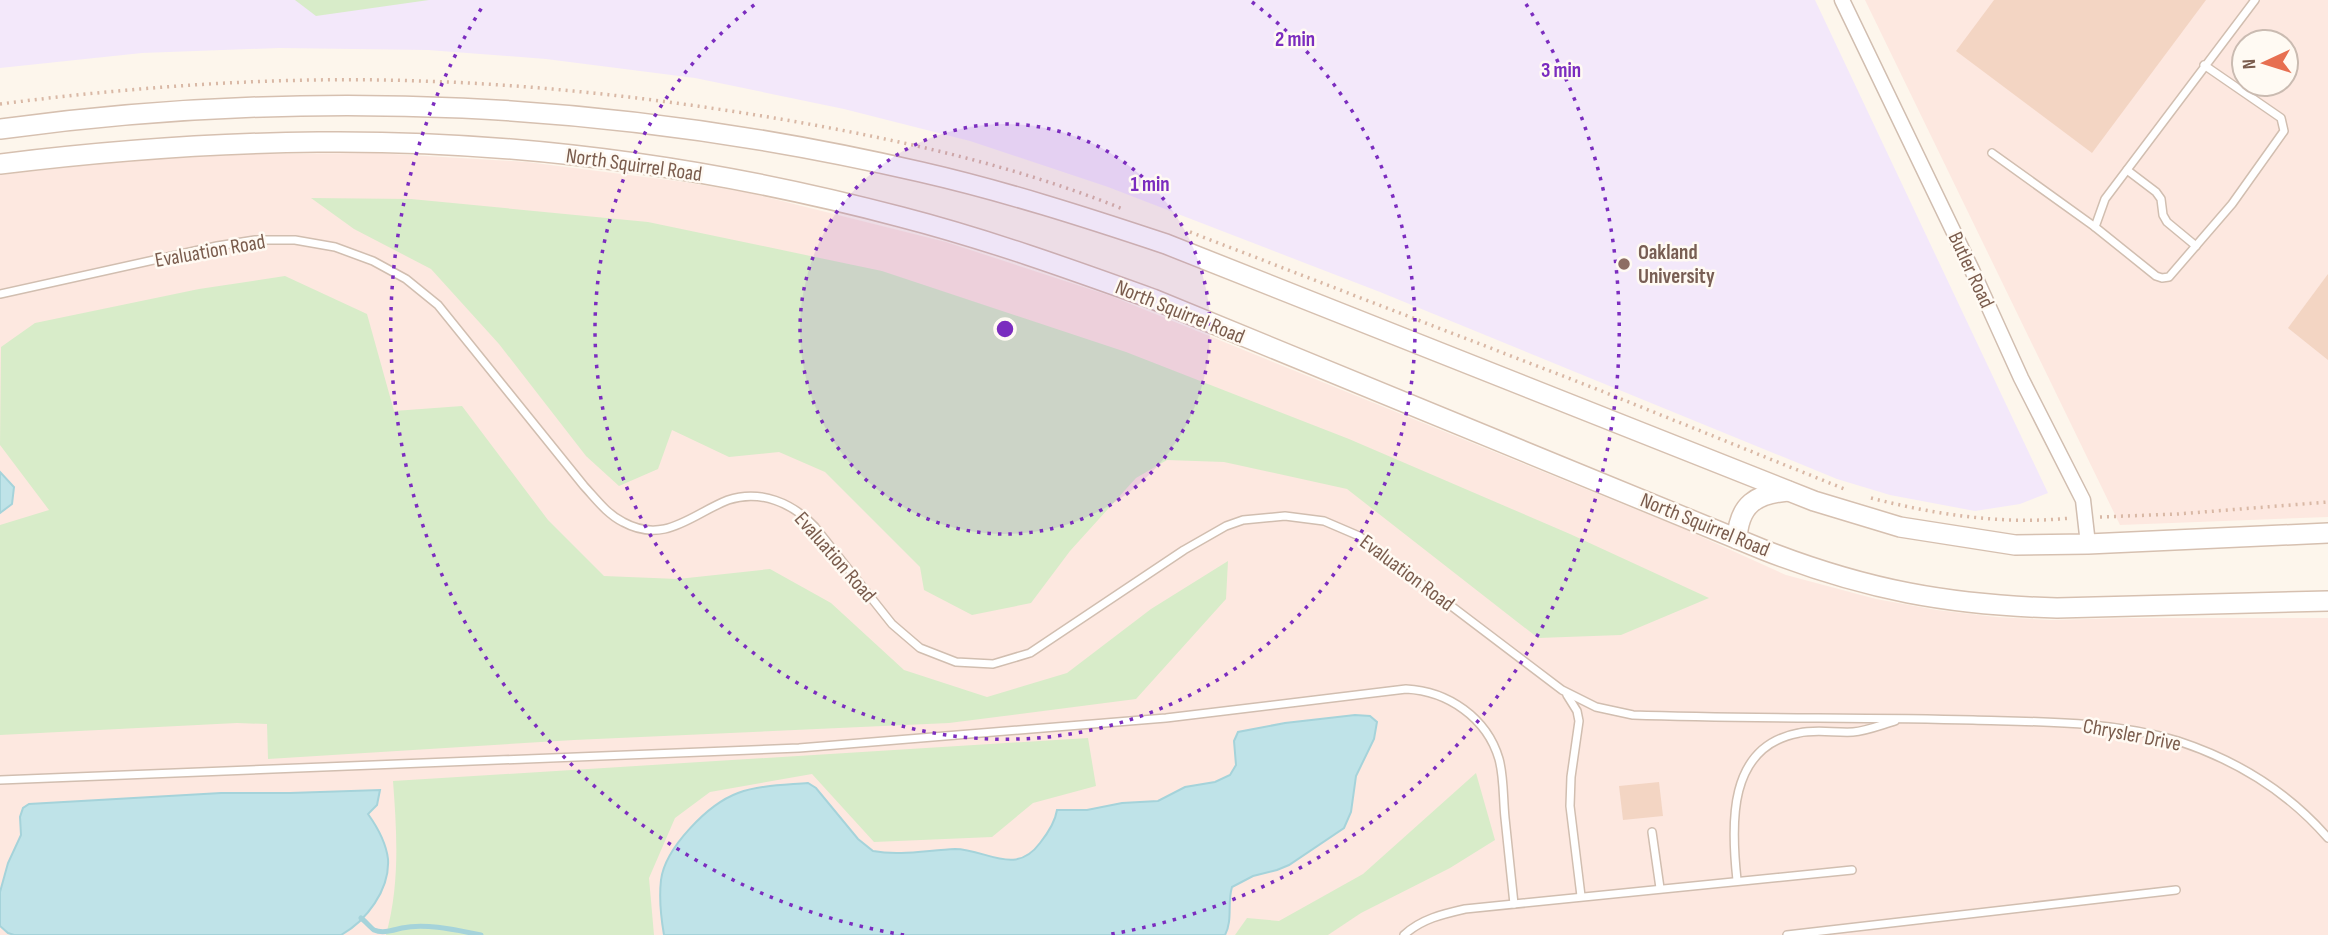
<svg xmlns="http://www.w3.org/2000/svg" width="2328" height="935" viewBox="0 0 2328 935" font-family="'Sofia Sans Condensed',sans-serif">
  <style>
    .commercial { fill: #fde8e0; fill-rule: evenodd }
    .education { fill: #f3e8fa }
    .green { fill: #d8ecc9 }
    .water { fill: #bfe3e8; stroke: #a5d3da; stroke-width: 2 }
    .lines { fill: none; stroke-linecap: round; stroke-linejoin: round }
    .stream { stroke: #a5d3da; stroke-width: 5 }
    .building { fill: #f3d5c3 }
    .lane-casing { stroke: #d1beb0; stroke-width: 10 }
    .street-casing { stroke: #d1beb0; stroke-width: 17 }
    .secondary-casing { stroke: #d6c0b0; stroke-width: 22 }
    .path { stroke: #d9b8a5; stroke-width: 3.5; stroke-dasharray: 2 5; stroke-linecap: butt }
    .lane { stroke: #fff; stroke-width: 7 }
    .street { stroke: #fff; stroke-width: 14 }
    .secondary { stroke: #fff; stroke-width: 19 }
    .ring { fill: none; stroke: #7b2cbf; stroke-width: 3.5; stroke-dasharray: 3.5 7 }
    .education-dot { fill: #8d6e63; stroke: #fffaf3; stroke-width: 2.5 }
    .labels { text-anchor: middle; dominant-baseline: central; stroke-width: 5; stroke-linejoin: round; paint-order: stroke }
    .street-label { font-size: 21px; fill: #7a5c4d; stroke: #fffaf3 }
    .education-label { font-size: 21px; font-weight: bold; fill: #785e54; stroke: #fffaf3; text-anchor: start }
    .centre { fill: #7b2cbf; stroke: #fffaf3; stroke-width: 3.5 }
    .ring-label { font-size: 21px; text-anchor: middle; font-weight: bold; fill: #7b2cbf; stroke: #fffaf3; stroke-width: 5; stroke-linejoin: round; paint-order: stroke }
  </style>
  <rect width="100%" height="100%" fill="#fdf6ec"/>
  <g class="commercial">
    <path d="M 1865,0 L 2328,0 L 2328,517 L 2120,525 ZM 2244,42 L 2286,42 L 2286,84 L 2244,84 Z"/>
    <path d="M 376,153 L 527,162 L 684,182 L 750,193 L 946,242 L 1111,296 L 1684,529 L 1786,575 L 1876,599 L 1937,610 L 1996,617 L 2050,620 L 2129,618 L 2328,618 L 2328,935 L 0,935 L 0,175 L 123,161 L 250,154 Z"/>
  </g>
  <path class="education" d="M 0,0 L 1815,0 L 2048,493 L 2020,504 L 1975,511 L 1890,495 L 1837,479 L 1380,292 L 1108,187 L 970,141 L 844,109 L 695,78 L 546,59 L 428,50 L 279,48 L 142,53 L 0,68 Z"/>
  <g class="green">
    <path d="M 295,0 L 429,0 L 316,16 Z"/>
    <path d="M 311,198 L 411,199 L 648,222 L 882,271 L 1126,352 L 1349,439 L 1570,534 L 1709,598 L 1621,635 L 1538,638 L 1347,489 L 1224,462 L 1167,460 L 1136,478 L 1070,551 L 1031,603 L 972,615 L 924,590 L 920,567 L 825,472 L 779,452 L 729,457 L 672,430 L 658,469 L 619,486 L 586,456 L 499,344 L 431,269 L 354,229 Z"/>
    <path d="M 285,276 L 367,314 L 394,411 L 462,406 L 548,520 L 604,576 L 678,579 L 770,569 L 831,603 L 904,670 L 987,697 L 1067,673 L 1151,609 L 1228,561 L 1226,599 L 1136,699 L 949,723 L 574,740 L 268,759 L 267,724 L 237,723 L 0,735 L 0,525 L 49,510 L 0,445 L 1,347 L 35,323 L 199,289 Z"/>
    <path d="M 1088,738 L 1096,786 L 1033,803 L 992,837 L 874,842 L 812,774 L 710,792 L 675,818 L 649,878 L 654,935 L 386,935 C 400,884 397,834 393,781 Z"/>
    <path d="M 1476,773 L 1495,840 L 1450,868 L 1361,913 L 1328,935 L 1235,935 L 1247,918 L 1279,921 L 1363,874 Z"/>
  </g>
  <g class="water">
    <path d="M 0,472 L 14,487 L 12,504 L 0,513 Z"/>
    <path d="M 1355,715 L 1370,716 L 1377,722 L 1374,739 L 1356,776 L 1351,812 L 1344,828 L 1289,865 L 1277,870 L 1253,876 L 1232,887 C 1227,903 1233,920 1225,935 L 664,935 C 661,918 659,898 661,880 C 665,848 708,804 738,793 C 759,785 785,785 808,783 L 816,788 L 858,839 L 873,851 C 900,856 928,850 955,849 C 986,849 1015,877 1040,843 C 1048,833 1055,823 1057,810 L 1087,810 L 1122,803 L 1158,801 L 1185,787 L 1215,782 L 1230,775 L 1236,765 L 1234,741 L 1238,732 L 1285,723 Z"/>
    <path d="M 380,790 L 377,805 L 368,814 C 378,828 386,842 388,859 C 390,890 366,921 341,935 L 14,935 L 8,933 L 0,926 L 0,892 L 8,863 L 21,835 L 20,817 L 23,808 L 29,804 L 221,793 L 290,793 Z"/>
  </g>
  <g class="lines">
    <path class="stream" d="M 361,918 C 365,921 370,927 374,930 C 383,934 393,930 402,928 C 426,923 456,930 481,935"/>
  </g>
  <g class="building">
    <path d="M 1994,0 L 2206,0 L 2092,153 L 1956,51 Z"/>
    <path d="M 2328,274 L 2328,360 L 2288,328 Z"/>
    <path d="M 1659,782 L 1663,816 L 1623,820 L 1619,786 Z"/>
  </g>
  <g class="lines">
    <g class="lane-casing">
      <g id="lane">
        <path d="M 2204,65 L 2281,118 L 2284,131 L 2232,204 L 2169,277 L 2162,278 L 2156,276 L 2095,227 L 2105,199 L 2255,0"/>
        <path d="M 1992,153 L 2095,227"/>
        <path d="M 2127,170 L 2156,192 L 2161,199 L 2163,215 L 2167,222 L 2196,246"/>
        <path d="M 0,294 L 217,246 L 255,240 L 295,240 L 335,247 L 373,261 L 406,279 L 438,305 L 584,486 C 596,499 607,514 623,522 C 665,545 692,514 728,500 C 760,489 793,503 815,527 L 892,624 L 920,648 L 956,662 L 993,664 L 1030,653 L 1184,550 L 1226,526 L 1243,520 L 1285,516 L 1324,521 L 1359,536 L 1562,690 L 1596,707 L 1633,715 C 1746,719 1859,717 1973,720 C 2041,722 2112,721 2178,741 C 2236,760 2288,792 2328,838"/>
        <path d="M 1567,695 L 1577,711 L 1579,721 L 1571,777 L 1570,806 L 1581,896"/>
        <path d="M 0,780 L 799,748 L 1166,718 L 1406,689 C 1448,691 1487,718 1499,759 C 1504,777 1503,799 1505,818 C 1508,847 1511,875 1514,904"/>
        <path d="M 1652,832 L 1660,888"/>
        <path d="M 1737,880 C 1731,825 1727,746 1799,733 C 1816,729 1835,733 1853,732 C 1866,731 1881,725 1895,721"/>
        <path d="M 1404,935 C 1421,919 1443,914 1465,909 L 1852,870"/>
        <path d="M 1787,935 L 2176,890"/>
      </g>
    </g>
    <g class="street-casing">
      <path id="street" d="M 1842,0 L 1972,270 L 2021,378 L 2083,500 L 2088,544"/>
    </g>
    <g class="secondary-casing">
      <g id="secondary">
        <path d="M 0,129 C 313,87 614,101 921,172 C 1004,191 1085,217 1166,244 L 1814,501 L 1900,527 L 2015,545 L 2088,544 L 2328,533"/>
        <path d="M 0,164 C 106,151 211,143 318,142 C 513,140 712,167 901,217 C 986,239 1070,269 1153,299 L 1764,550 C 1866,590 1949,605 2057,608 L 2328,601"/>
        <path d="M 1737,539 C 1739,504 1756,494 1788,491"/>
      </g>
    </g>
    <g class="path">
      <path d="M 0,104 C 140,86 282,76 422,81 C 546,85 670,100 792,121 C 905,141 1016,166 1123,209"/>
      <path d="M 1190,232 L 1594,388 L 1847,490"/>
      <path d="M 1871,498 C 1937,515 2004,525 2071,518"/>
      <path d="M 2100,517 L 2178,514 L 2328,502"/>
    </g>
    <use href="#lane" class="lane"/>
    <use href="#street" class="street"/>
    <use href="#secondary" class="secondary"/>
  </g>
  <circle cx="1005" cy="329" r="205" fill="#7b2cbf" fill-opacity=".12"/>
  <g class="ring">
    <circle cx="1005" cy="329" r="205"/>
    <path d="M1252 2A410 410 0 1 1 758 2"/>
    <path d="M904 935A614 614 0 0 1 484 4M1526 4A614 614 0 0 1 1106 935"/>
  </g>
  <circle class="education-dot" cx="1624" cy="264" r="7"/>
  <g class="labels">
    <g class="street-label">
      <text transform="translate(634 165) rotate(8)">North Squirrel Road</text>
      <text transform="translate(210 251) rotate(-10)">Evaluation Road</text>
      <text transform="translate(1971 270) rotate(65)">Butler Road</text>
      <text transform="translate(1180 312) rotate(22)">North Squirrel Road</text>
      <text transform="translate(1705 525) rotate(22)">North Squirrel Road</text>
      <text transform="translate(835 557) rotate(49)">Evaluation Road</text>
      <text transform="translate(1407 573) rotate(37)">Evaluation Road</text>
      <text transform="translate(2132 735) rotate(11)">Chrysler Drive</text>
    </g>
    <g class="education-label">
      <text x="1638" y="252">Oakland<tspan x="1638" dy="24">University</tspan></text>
    </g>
  </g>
  <circle cx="1005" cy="329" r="10" class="centre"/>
  <g class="ring-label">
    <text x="1295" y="46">2 min</text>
    <text x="1561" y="77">3 min</text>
    <text x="1150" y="191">1 min</text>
  </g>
  <g transform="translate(2265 63) rotate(266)"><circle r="33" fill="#fffaf3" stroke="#cabbb1" stroke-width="2"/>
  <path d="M0-5L12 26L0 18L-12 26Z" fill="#e76f51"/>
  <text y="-10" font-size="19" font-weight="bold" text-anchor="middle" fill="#7a5c4d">N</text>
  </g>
</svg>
